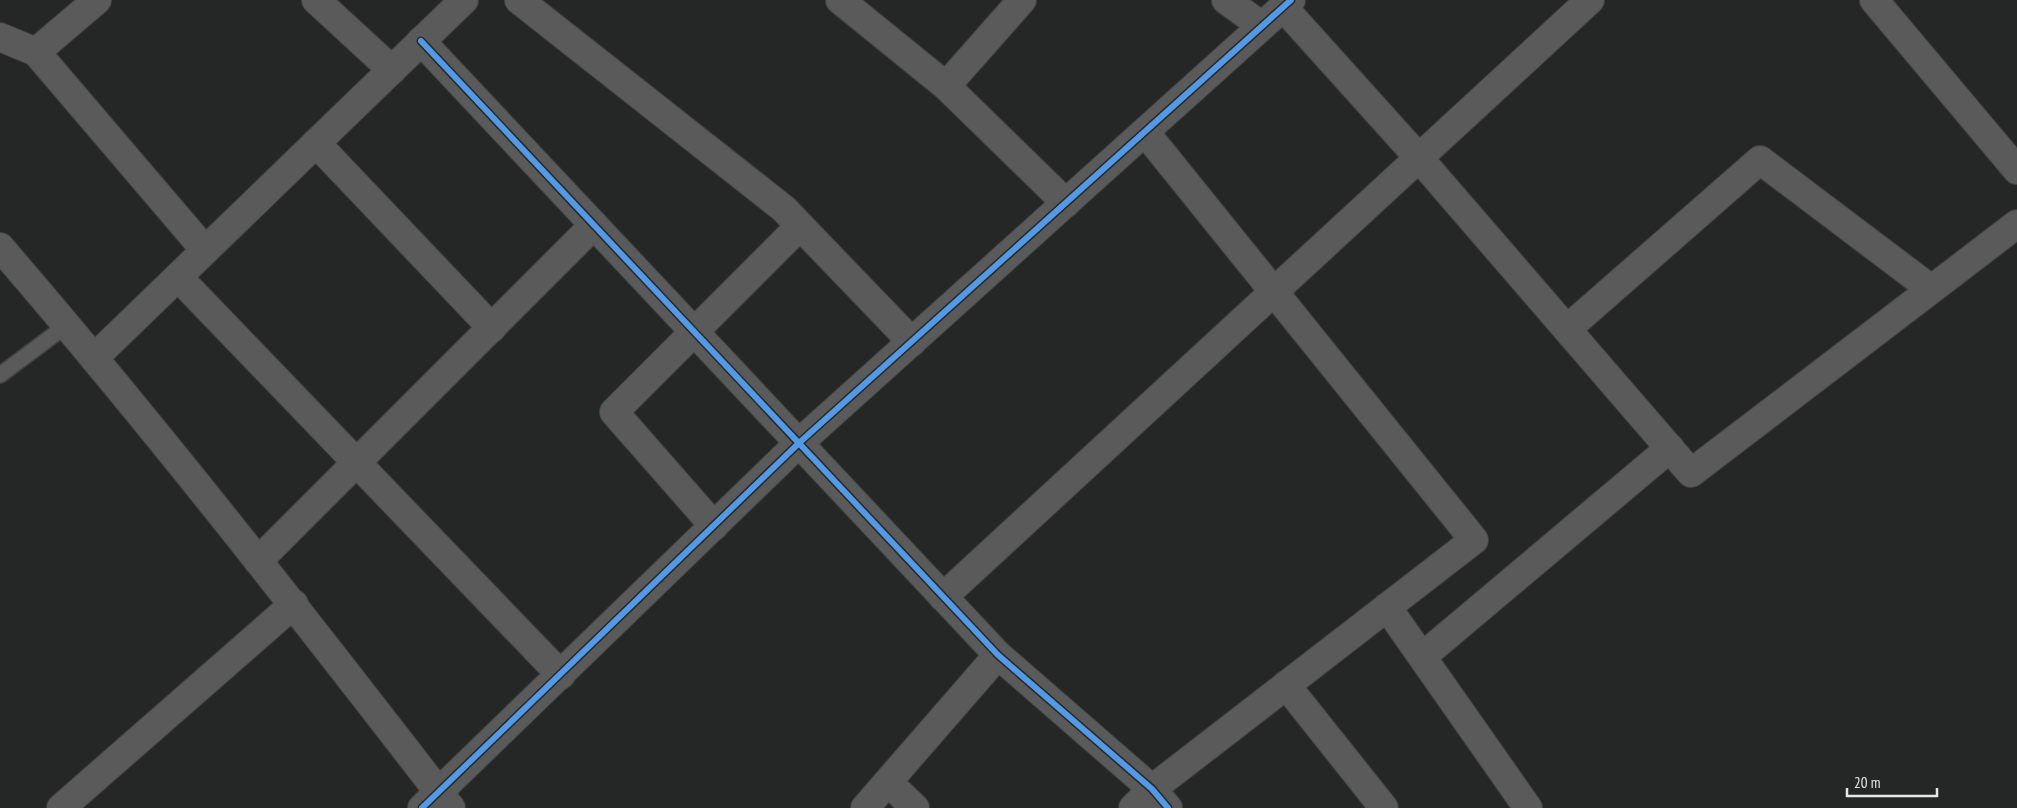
<svg xmlns="http://www.w3.org/2000/svg" width="2017" height="808" viewBox="0 0 2017 808" font-family="'PT Sans Narrow',sans-serif">
  <style>
    .lines { fill: none; stroke-linecap: round; stroke-linejoin: round }
    .service-casing { stroke: #404241; stroke-width: 18 }
    .minor-casing { stroke: #404241; stroke-width: 30 }
    .service { stroke: #5a5a5a; stroke-width: 15 }
    .minor { stroke: #5a5a5a; stroke-width: 28 }
    .cycleway-casing { stroke: #242826; stroke-width: 9 }
    .cycleway { stroke: #5399e6; stroke-width: 6 }
  </style>
  <rect width="100%" height="100%" fill="#252726"/>
  <g class="lines">
    <g class="service-casing">
      <path id="service" d="M 0,375 L 67,325"/>
    </g>
    <g class="minor-casing">
      <g id="minor">
        <path d="M 316,0 L 392,70"/>
        <path d="M 519,0 L 784,209 L 912,342"/>
        <path d="M 840,0 L 946,86 L 1066,203"/>
        <path d="M 1226,0 L 1262,26"/>
        <path d="M 1874,0 L 2017,170"/>
        <path d="M 1283,7 L 1419,158 L 1691,473 L 2017,224"/>
        <path d="M 0,37 L 36,52 L 205,250"/>
        <path d="M 421,41 L 998,655 L 1152,789 L 1168,808"/>
        <path d="M 36,52 L 97,0"/>
        <path d="M 946,86 L 1022,0"/>
        <path d="M 316,143 L 492,328"/>
        <path d="M 0,247 C 157,429 304,618 451,808"/>
        <path d="M 178,277 L 561,675"/>
        <path d="M 1567,329 L 1760,160 L 1931,289"/>
        <path d="M 94,358 L 464,0"/>
        <path d="M 714,526 L 614,412 L 800,226"/>
        <path d="M 258,561 L 594,225"/>
        <path d="M 943,597 L 1590,0"/>
        <path d="M 1387,607 L 1528,808"/>
        <path d="M 1423,656 L 1670,448"/>
        <path d="M 1286,685 L 1384,808"/>
        <path d="M 888,782 L 915,808"/>
        <path d="M 61,808 L 294,604"/>
        <path d="M 422,808 L 799,443 L 1291,0"/>
        <path d="M 865,808 L 998,655"/>
        <path d="M 1133,808 L 1152,789 L 1474,540 L 1145,132"/>
      </g>
    </g>
    <use href="#service" class="service"/>
    <use href="#minor" class="minor"/>
    <g class="cycleway-casing">
      <g id="cycleway">
        <path d="M 421,41 L 998,655 L 1152,789 L 1168,808"/>
        <path d="M 422,808 L 799,443 L 1291,0"/>
      </g>
    </g>
    <use href="#cycleway" class="cycleway"/>
  </g>
  <path d="M1847 788v8h90v-8" fill="none" stroke="#e5e7e6" stroke-width="2.5"/>
  <text x="1854" y="788" font-size="15" fill="#e5e7e6" stroke="#242826" stroke-width="4" paint-order="stroke">20 m</text>
</svg>
